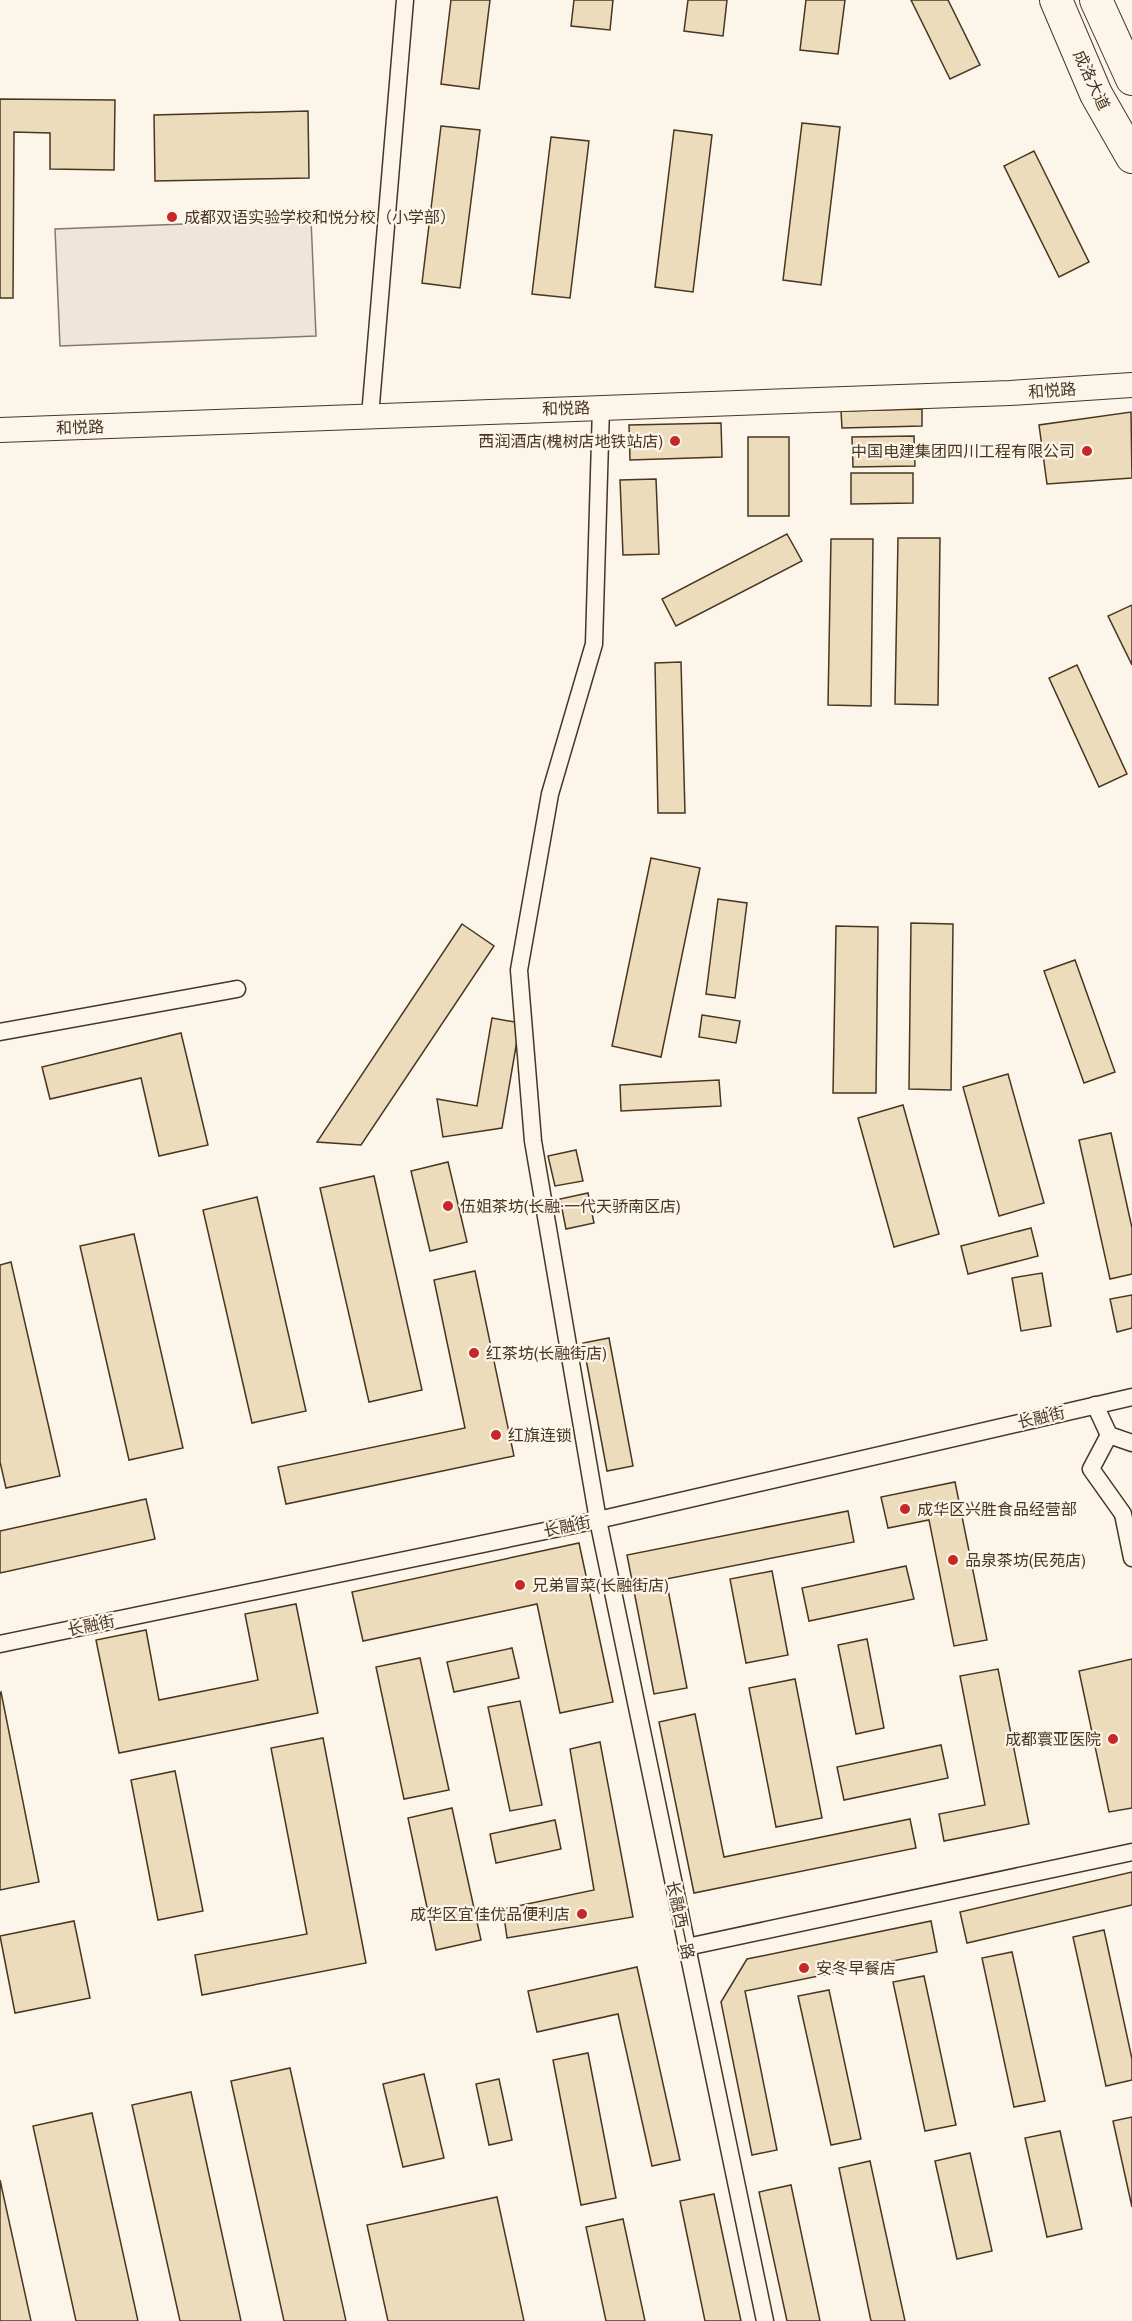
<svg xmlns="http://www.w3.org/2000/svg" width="1132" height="2321" viewBox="0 0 1132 2321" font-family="'Archivo Narrow','Noto Sans SC',sans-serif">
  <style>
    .green { fill: #ede6d9; stroke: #887966; stroke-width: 1.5 }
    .building { fill: #ecdcbc; stroke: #4a3520; stroke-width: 1.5 }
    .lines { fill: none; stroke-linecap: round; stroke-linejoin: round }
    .street-casing { stroke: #4a3520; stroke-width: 19 }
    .secondary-casing { stroke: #4a3520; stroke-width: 26 }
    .highway-casing { stroke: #4a3520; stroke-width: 34 }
    .street { stroke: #fbf6e9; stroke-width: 16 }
    .secondary { stroke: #fbf6e9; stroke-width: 24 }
    .highway { stroke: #fbf6e9; stroke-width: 32 }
    .poi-dot { fill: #c62828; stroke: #fbf6e9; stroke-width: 2 }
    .labels { text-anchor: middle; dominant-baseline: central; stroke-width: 4.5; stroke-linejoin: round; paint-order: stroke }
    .street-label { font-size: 16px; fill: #4a3520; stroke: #fbf6e9 }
    .poi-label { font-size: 16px; fill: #4a3520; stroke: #fbf6e9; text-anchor: start }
  </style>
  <rect width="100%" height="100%" fill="#fbf6e9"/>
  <path class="green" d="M 311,219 L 316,336 L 60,346 L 55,229 Z"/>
  <g class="building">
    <path d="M 451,0 L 490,0 L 479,89 L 441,84 Z"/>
    <path d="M 574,0 L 613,0 L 610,30 L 571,26 Z"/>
    <path d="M 688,0 L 727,0 L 723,36 L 684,31 Z"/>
    <path d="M 806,0 L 845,0 L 838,54 L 800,50 Z"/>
    <path d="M 911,0 L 948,0 L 980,65 L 950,79 Z"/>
    <path d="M 0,99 L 115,100 L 114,170 L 50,169 L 50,133 L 14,132 L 13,298 L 0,298 Z"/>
    <path d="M 308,111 L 309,178 L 155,181 L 154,115 Z"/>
    <path d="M 802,123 L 840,127 L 821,285 L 783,280 Z"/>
    <path d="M 441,126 L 480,130 L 460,288 L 422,283 Z"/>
    <path d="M 674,130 L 712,135 L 693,292 L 655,287 Z"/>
    <path d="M 551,137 L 589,141 L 570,298 L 532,294 Z"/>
    <path d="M 1034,151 L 1089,262 L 1059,277 L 1004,166 Z"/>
    <path d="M 922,409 L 922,426 L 842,428 L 841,411 Z"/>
    <path d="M 1131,412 L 1132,478 L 1047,484 L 1039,425 Z"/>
    <path d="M 721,423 L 722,457 L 630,460 L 629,425 Z"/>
    <path d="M 914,436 L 915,466 L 853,467 L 852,437 Z"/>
    <rect x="748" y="437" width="41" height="79"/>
    <path d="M 851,473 L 913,473 L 913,503 L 851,504 Z"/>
    <path d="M 656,479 L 659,554 L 623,555 L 620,480 Z"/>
    <path d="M 787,534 L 802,561 L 676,626 L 662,599 Z"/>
    <path d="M 898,538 L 940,538 L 938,705 L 895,704 Z"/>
    <path d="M 831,539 L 873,539 L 871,706 L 828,705 Z"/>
    <path d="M 1132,605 L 1132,665 L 1108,616 Z"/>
    <path d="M 681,662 L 685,813 L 658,813 L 655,663 Z"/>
    <path d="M 1077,665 L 1127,774 L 1099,787 L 1049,678 Z"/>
    <path d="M 651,858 L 700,868 L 661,1057 L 612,1046 Z"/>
    <path d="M 718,899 L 747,903 L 735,998 L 706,994 Z"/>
    <path d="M 911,923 L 953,924 L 951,1090 L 909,1089 Z"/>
    <path d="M 462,924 L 494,946 L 361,1145 L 317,1142 Z"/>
    <path d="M 836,926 L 878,927 L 876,1093 L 833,1093 Z"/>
    <path d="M 1075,960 L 1115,1072 L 1084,1083 L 1044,971 Z"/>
    <path d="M 702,1015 L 740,1021 L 736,1043 L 699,1037 Z"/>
    <path d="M 492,1018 L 520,1023 L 502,1128 L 443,1137 L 437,1099 L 477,1106 Z"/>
    <path d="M 181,1033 L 208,1145 L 159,1156 L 141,1078 L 50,1099 L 42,1067 Z"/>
    <path d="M 1008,1074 L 1044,1203 L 999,1216 L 963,1087 Z"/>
    <path d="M 719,1080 L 721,1106 L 621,1111 L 620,1085 Z"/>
    <path d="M 903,1105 L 939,1234 L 894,1247 L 858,1118 Z"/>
    <path d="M 1111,1133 L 1132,1228 L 1132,1274 L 1110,1279 L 1079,1140 Z"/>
    <path d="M 576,1150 L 583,1181 L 555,1186 L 548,1156 Z"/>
    <path d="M 448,1162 L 467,1242 L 430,1251 L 411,1171 Z"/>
    <path d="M 374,1176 L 422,1390 L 369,1402 L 320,1188 Z"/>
    <path d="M 588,1193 L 594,1223 L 566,1229 L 560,1199 Z"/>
    <path d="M 257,1197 L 306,1411 L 252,1423 L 203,1210 Z"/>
    <path d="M 1031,1228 L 1038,1256 L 968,1274 L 961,1246 Z"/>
    <path d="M 134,1234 L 183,1448 L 129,1460 L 80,1246 Z"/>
    <path d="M 11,1262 L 60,1476 L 6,1488 L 0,1462 L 0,1265 Z"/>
    <path d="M 475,1271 L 514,1456 L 286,1504 L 278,1467 L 465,1428 L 434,1280 Z"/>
    <path d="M 1042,1273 L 1051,1326 L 1021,1331 L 1012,1278 Z"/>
    <path d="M 1132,1295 L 1132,1328 L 1117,1332 L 1110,1299 Z"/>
    <path d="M 609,1338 L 633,1466 L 607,1471 L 583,1343 Z"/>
    <path d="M 955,1482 L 987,1640 L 954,1646 L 929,1520 L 888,1528 L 881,1497 Z"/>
    <path d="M 146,1499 L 155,1539 L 0,1573 L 0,1531 Z"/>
    <path d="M 848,1511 L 854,1542 L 666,1579 L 687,1688 L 654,1694 L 627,1555 Z"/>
    <path d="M 579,1543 L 613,1702 L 560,1713 L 537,1604 L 363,1641 L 352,1592 Z"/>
    <path d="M 906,1566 L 914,1599 L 809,1621 L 802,1588 Z"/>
    <path d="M 772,1571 L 788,1655 L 746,1663 L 730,1579 Z"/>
    <path d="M 296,1604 L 318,1713 L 119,1753 L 96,1640 L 146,1630 L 159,1700 L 258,1680 L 245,1614 Z"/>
    <path d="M 867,1639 L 884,1728 L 856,1734 L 838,1645 Z"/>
    <path d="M 512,1648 L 519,1678 L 454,1692 L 447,1662 Z"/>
    <path d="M 420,1658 L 449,1790 L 404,1799 L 376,1667 Z"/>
    <path d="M 1132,1659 L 1132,1808 L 1109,1812 L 1079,1671 Z"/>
    <path d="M 998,1669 L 1029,1824 L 944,1841 L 939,1814 L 985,1805 L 960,1676 Z"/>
    <path d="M 795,1679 L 822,1818 L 776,1827 L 749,1688 Z"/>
    <path d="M 1,1692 L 39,1882 L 0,1890 L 0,1693 Z"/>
    <path d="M 520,1701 L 542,1805 L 510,1811 L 488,1707 Z"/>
    <path d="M 695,1714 L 724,1857 L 910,1819 L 916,1848 L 694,1893 L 659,1722 Z"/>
    <path d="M 323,1738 L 366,1963 L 202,1995 L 195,1955 L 307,1934 L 271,1748 Z"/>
    <path d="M 600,1742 L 633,1917 L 507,1938 L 503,1909 L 594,1890 L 570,1749 Z"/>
    <path d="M 941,1745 L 948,1778 L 844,1800 L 837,1767 Z"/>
    <path d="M 175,1771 L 203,1911 L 158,1920 L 131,1780 Z"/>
    <path d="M 452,1808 L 481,1940 L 436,1950 L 408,1818 Z"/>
    <path d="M 555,1820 L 561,1849 L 496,1863 L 490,1834 Z"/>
    <path d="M 1132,1872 L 1132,1905 L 967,1943 L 960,1912 Z"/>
    <path d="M 74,1921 L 90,1998 L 15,2013 L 0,1936 Z"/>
    <path d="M 931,1921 L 937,1952 L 745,1991 L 777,2150 L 752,2155 L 721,2002 L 747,1959 Z"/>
    <path d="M 1104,1930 L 1132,2059 L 1132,2080 L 1106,2086 L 1073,1937 Z"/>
    <path d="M 1012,1952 L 1045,2101 L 1014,2107 L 982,1958 Z"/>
    <path d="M 637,1967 L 680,2160 L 652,2166 L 618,2014 L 537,2032 L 528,1991 Z"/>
    <path d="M 924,1976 L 956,2125 L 925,2131 L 893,1982 Z"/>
    <path d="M 829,1990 L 861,2139 L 831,2145 L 798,1996 Z"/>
    <path d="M 588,2053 L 616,2198 L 581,2205 L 553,2060 Z"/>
    <path d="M 290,2068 L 346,2321 L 284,2321 L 231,2081 Z"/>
    <path d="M 424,2074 L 444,2158 L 403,2167 L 383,2084 Z"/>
    <path d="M 499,2079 L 512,2140 L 489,2145 L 476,2084 Z"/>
    <path d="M 191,2092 L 241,2321 L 180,2321 L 132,2105 Z"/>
    <path d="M 92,2113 L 138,2321 L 76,2321 L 33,2126 Z"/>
    <path d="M 1132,2117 L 1132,2207 L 1113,2121 Z"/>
    <path d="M 1060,2131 L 1082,2229 L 1047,2237 L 1025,2138 Z"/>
    <path d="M 970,2153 L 992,2251 L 957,2259 L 935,2161 Z"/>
    <path d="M 870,2161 L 905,2321 L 871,2321 L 839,2168 Z"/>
    <path d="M 0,2180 L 31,2321 L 0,2321 Z"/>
    <path d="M 791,2185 L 820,2321 L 787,2321 L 759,2192 Z"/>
    <path d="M 714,2194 L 741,2321 L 705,2321 L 680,2201 Z"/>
    <path d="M 497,2197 L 524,2321 L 388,2321 L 367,2225 Z"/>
    <path d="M 623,2219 L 645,2321 L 606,2321 L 586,2227 Z"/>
  </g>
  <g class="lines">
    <g class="street-casing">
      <g id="street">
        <path d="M 601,407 L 594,644 L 550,794 L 519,970 L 533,1141 L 598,1520 L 765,2321"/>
        <path d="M 370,416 L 405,0"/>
        <path d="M 0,1032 L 237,989"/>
        <path d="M 1095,1405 L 1109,1435 L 1132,1443"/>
        <path d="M 1109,1435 L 1091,1469 L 1123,1514 L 1132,1558"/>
        <path d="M 0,1644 L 598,1520 L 1132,1397"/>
        <path d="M 687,1947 L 1132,1852"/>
      </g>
    </g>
    <g class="secondary-casing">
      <path id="secondary" d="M 0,430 L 1010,393 L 1132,385"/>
    </g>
    <g class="highway-casing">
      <g id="highway">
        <path d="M 1056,0 L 1096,94 L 1132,157"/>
        <path d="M 1096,0 L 1132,79"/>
      </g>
    </g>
    <use href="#street" class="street"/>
    <use href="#secondary" class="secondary"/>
    <use href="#highway" class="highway"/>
  </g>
  <g class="poi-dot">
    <circle cx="172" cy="217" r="6"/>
    <circle cx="675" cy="441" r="6"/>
    <circle cx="1087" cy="451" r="6"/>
    <circle cx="448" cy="1206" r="6"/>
    <circle cx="474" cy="1353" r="6"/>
    <circle cx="496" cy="1435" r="6"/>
    <circle cx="905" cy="1509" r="6"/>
    <circle cx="953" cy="1560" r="6"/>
    <circle cx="520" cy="1585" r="6"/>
    <circle cx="1113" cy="1739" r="6"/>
    <circle cx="582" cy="1914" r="6"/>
    <circle cx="804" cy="1968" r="6"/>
  </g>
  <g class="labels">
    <g class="street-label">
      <text transform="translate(1092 80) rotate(65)">成洛大道</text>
      <text transform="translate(1052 390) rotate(-4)">和悦路</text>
      <text transform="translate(566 408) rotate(-2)">和悦路</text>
      <text transform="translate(80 427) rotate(-2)">和悦路</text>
      <text transform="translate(1041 1417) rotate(-13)">长融街</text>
      <text transform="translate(567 1526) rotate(-12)">长融街</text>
      <text transform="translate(91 1625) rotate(-12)">长融街</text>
      <text transform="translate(681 1920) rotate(78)">长融西一路</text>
    </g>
    <g class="poi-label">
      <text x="184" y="217">成都双语实验学校和悦分校（小学部）</text>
      <text x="663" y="441" text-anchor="end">西润酒店(槐树店地铁站店)</text>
      <text x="1075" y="451" text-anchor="end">中国电建集团四川工程有限公司</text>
      <text x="460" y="1206">伍姐茶坊(长融·一代天骄南区店)</text>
      <text x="486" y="1353">红茶坊(长融街店)</text>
      <text x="508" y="1435">红旗连锁</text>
      <text x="917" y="1509">成华区兴胜食品经营部</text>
      <text x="965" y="1560">品泉茶坊(民苑店)</text>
      <text x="532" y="1585">兄弟冒菜(长融街店)</text>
      <text x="1101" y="1739" text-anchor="end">成都寰亚医院</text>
      <text x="570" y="1914" text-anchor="end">成华区宜佳优品便利店</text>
      <text x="816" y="1968">安冬早餐店</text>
    </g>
  </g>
</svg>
